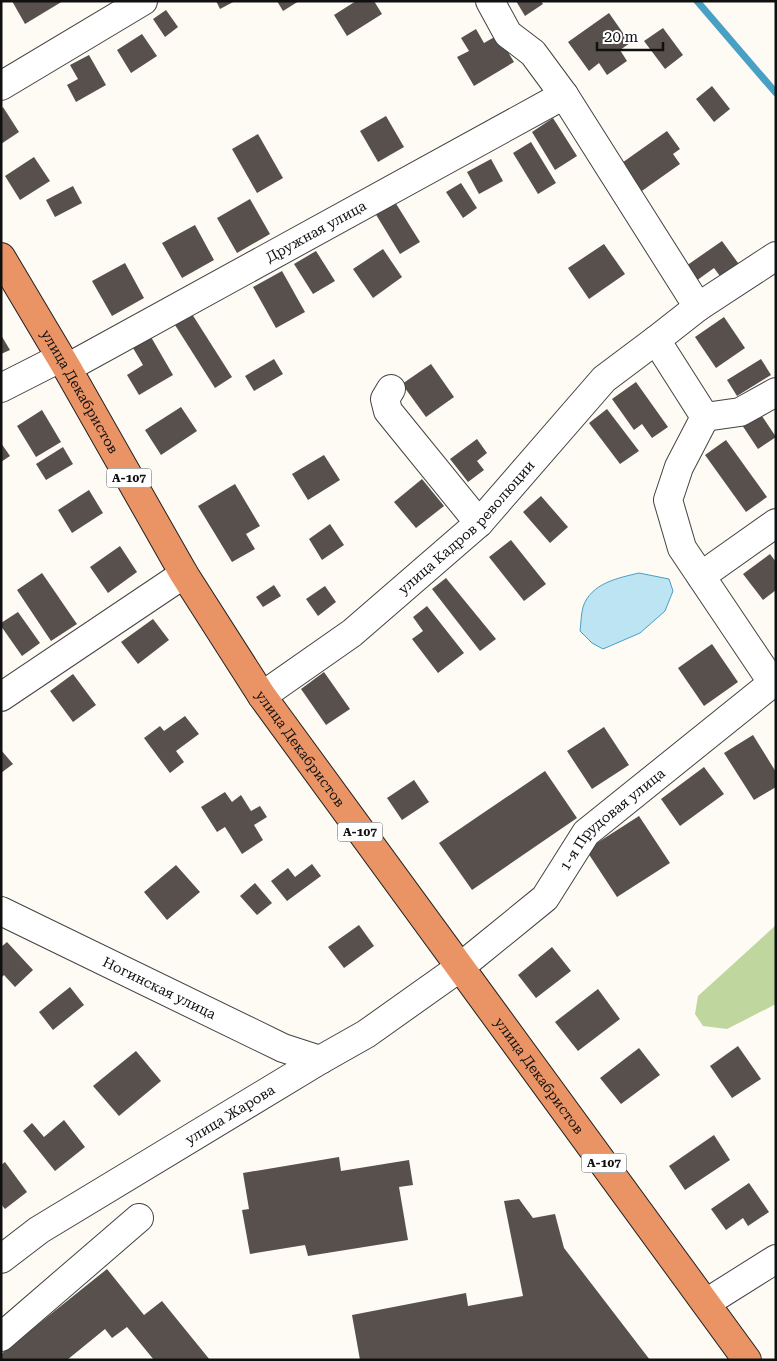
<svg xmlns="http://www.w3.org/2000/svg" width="777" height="1361" viewBox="0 0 777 1361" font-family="'Roboto Serif',serif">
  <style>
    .forest { fill: #bfd79f }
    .water { fill: #bce4f2; stroke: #48a0c5 }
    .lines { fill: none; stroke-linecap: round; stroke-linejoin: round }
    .stream { stroke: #48a0c5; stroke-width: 7 }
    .building { fill: #58504d }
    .minor-casing { stroke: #434343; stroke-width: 30 }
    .highway-casing { stroke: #212121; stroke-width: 30 }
    .minor { stroke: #fff; stroke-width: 28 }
    .highway { stroke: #ea9466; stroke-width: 28 }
    .labels { text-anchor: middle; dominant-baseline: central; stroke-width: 5; stroke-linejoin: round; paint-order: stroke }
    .shield { fill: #fff; stroke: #585858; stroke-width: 1 }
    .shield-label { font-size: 12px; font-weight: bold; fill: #101010 }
    .street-label { font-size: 14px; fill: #101010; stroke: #fff }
  </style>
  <rect width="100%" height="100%" fill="#fefbf4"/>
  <path class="forest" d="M 776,925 L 776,1004 L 727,1029 L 703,1026 L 695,1014 L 698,996 Z"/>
  <path class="water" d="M 639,573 L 669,579 L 673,591 L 665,611 L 640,633 L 603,649 L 592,643 L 580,631 C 581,624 581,614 583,607 C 591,583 618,578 639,573 Z"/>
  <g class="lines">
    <path class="stream" d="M 697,1 L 776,93"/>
  </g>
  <g class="building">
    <path d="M 12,1 L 63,1 L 25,24 Z"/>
    <path d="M 216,1 L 235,1 L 220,9 Z"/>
    <path d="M 277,1 L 299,1 L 283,11 Z"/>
    <path d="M 356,1 L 374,1 L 382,14 L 347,36 L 334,15 Z"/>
    <path d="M 516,1 L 541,1 L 543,4 L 525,16 Z"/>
    <path d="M 166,10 L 178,27 L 165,37 L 153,19 Z"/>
    <path d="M 609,13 L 630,43 L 620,50 L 627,61 L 607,75 L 599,63 L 589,71 L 568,42 Z"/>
    <path d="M 663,28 L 683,55 L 665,69 L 644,41 Z"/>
    <path d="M 476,29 L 484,43 L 498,35 L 514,62 L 474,86 L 457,57 L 469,51 L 461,38 Z"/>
    <path d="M 142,34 L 157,56 L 131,73 L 117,50 Z"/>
    <path d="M 89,55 L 106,85 L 76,102 L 67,85 L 78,79 L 70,65 Z"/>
    <path d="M 712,86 L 730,109 L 714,122 L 696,99 Z"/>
    <path d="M 3,107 L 19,132 L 1,144 L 1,109 Z"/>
    <path d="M 386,116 L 404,147 L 378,162 L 360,131 Z"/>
    <path d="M 553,118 L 577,156 L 555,170 L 532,132 Z"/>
    <path d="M 667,131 L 680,149 L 673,154 L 680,164 L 639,193 L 619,165 Z"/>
    <path d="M 258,134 L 283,178 L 257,193 L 232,149 Z"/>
    <path d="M 531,142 L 556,183 L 538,194 L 513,153 Z"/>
    <path d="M 34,157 L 50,181 L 20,200 L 5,176 Z"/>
    <path d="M 491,159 L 503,181 L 479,194 L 467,172 Z"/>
    <path d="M 461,183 L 477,208 L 463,218 L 446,192 Z"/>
    <path d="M 73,186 L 82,203 L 55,217 L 46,200 Z"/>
    <path d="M 250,199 L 270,234 L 237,253 L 217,218 Z"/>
    <path d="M 395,202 L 420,242 L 400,254 L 375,213 Z"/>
    <path d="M 195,225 L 214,260 L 182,278 L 162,243 Z"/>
    <path d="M 722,241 L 741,267 L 723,280 L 714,268 L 696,281 L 686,266 Z"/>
    <path d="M 604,244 L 625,274 L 589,299 L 568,268 Z"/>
    <path d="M 383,249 L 402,277 L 373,298 L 353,269 Z"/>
    <path d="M 316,251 L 335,281 L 313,294 L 294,264 Z"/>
    <path d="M 125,263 L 144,298 L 112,316 L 92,281 Z"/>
    <path d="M 282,271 L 305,312 L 276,328 L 253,287 Z"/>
    <path d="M 192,314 L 232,377 L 215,388 L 175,325 Z"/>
    <path d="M 724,317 L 745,348 L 716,368 L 695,337 Z"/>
    <path d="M 1,335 L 10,350 L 1,354 Z"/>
    <path d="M 151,337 L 173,375 L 139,395 L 127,375 L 143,365 L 133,348 Z"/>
    <path d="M 274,359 L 283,374 L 254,391 L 245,376 Z"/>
    <path d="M 761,359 L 771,375 L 737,396 L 727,380 Z"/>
    <path d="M 431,364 L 454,397 L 426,417 L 402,384 Z"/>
    <path d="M 636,382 L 668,427 L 652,438 L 642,424 L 634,430 L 612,399 Z"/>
    <path d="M 181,407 L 197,431 L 161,455 L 145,430 Z"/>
    <path d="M 607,409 L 639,451 L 620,464 L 589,423 Z"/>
    <path d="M 42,410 L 61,442 L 36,457 L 17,426 Z"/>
    <path d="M 758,410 L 776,437 L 758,449 L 740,422 Z"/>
    <path d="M 477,439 L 487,453 L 477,461 L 484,470 L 468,482 L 450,459 Z"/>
    <path d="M 726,440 L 767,497 L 746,512 L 705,455 Z"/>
    <path d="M 1,443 L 10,456 L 1,462 Z"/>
    <path d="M 63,447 L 73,464 L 46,480 L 36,464 Z"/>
    <path d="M 324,455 L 340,480 L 308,500 L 292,474 Z"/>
    <path d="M 422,479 L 444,506 L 416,528 L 394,502 Z"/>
    <path d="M 235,484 L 260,526 L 246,534 L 255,549 L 232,562 L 198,506 Z"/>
    <path d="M 89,490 L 103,513 L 72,533 L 58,510 Z"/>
    <path d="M 541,496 L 568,527 L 550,543 L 523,512 Z"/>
    <path d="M 330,524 L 344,545 L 322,560 L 309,539 Z"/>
    <path d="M 511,540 L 546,584 L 524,601 L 489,557 Z"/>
    <path d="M 120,546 L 137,572 L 108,593 L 90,567 Z"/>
    <path d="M 770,554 L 776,562 L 776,590 L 763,600 L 743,574 Z"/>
    <path d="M 42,573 L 77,624 L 51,641 L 17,590 Z"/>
    <path d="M 446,578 L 496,639 L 480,651 L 432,589 Z"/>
    <path d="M 274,585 L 281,596 L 263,607 L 256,597 Z"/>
    <path d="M 325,586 L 336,602 L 318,616 L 306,599 Z"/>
    <path d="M 427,606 L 464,653 L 438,673 L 412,639 L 423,631 L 413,617 Z"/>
    <path d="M 18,612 L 40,643 L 22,656 L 1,626 L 1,623 Z"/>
    <path d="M 153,619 L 169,640 L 138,664 L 121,642 Z"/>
    <path d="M 712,644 L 738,682 L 704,706 L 678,668 Z"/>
    <path d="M 324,672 L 350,709 L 326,725 L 301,689 Z"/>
    <path d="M 73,674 L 96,705 L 73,722 L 50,691 Z"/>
    <path d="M 185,716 L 199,734 L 176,751 L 184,762 L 170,773 L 144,738 L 160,726 L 164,731 Z"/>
    <path d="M 604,727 L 629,765 L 592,789 L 567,751 Z"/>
    <path d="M 753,735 L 776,772 L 776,787 L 754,800 L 724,753 Z"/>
    <path d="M 1,750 L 13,764 L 1,773 Z"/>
    <path d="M 704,767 L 724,794 L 680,826 L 661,799 Z"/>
    <path d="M 545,771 L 577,818 L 472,890 L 439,843 Z"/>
    <path d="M 414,780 L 429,802 L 402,820 L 387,798 Z"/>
    <path d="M 225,792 L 232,802 L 241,795 L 251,811 L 260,806 L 267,817 L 254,825 L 263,840 L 242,854 L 225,827 L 217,832 L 201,807 Z"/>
    <path d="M 639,816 L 670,863 L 617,897 L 586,850 Z"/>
    <path d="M 312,864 L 321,876 L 287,901 L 271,881 L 288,868 L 295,877 Z"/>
    <path d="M 176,865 L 200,892 L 167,920 L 144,892 Z"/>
    <path d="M 255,883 L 272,903 L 257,915 L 240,896 Z"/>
    <path d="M 359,925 L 374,946 L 344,968 L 328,947 Z"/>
    <path d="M 7,942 L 33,970 L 15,987 L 4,975 L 1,978 L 1,947 Z"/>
    <path d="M 552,947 L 571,971 L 536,998 L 518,975 Z"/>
    <path d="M 70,987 L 84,1005 L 53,1030 L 39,1012 Z"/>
    <path d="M 598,989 L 620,1019 L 578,1051 L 555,1022 Z"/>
    <path d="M 738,1046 L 761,1079 L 732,1098 L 710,1066 Z"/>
    <path d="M 639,1048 L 660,1075 L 621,1104 L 600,1078 Z"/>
    <path d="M 136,1051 L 161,1081 L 119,1116 L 93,1086 Z"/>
    <path d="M 64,1120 L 85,1147 L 55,1171 L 23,1131 L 32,1123 L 44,1137 Z"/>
    <path d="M 714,1135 L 730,1160 L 685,1190 L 669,1166 Z"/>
    <path d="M 339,1157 L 341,1171 L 409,1160 L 413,1185 L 399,1187 L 408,1240 L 308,1256 L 305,1245 L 250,1254 L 242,1210 L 249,1209 L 243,1173 Z"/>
    <path d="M 5,1162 L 27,1192 L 5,1209 L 1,1204 L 1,1165 Z"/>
    <path d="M 749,1183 L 769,1212 L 748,1226 L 743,1218 L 726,1230 L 711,1209 Z"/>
    <path d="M 519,1199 L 533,1218 L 555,1214 L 564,1248 L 650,1360 L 360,1360 L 352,1315 L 466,1293 L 468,1306 L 523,1296 L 504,1201 Z"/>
    <path d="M 107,1269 L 144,1315 L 162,1301 L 210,1360 L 154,1360 L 127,1327 L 112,1338 L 105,1329 L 67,1360 L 1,1360 L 1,1354 Z"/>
  </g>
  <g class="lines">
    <g class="minor-casing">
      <g id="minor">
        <path d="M 490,1 L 508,34 L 533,53 L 564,95 L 698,307 L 656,340 L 705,417 L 679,467 L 668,500 L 682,548 L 772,682"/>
        <path d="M 1,86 L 143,1"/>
        <path d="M 698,307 L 776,256"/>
        <path id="s1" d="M 67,368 L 564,95"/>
        <path d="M 1,388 L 60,358"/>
        <path d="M 391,389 L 385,399 L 388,411 L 479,523"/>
        <path d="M 705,417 L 740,412 L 776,392"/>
        <path d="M 701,576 L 776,523"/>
        <path id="s2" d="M 262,696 L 352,633 L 479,523 L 604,379 L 656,340"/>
        <path d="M 1,697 L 184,574"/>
        <path id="s3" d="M 1,911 L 283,1048 L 320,1060"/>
        <path id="s4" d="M 1,1259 L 39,1230 L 320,1060 L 366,1034 L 459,968 L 545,898 L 586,833 L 776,680"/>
        <path d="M 706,1303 L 776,1259"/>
        <path d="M 1,1337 L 139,1218"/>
      </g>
    </g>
    <g class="highway-casing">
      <g id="highway">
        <path id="s5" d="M 1,257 L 67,368 L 184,574 L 262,696 L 747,1360"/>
      </g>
    </g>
    <use href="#minor" class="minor"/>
    <use href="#highway" class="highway"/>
  </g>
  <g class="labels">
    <g class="shield">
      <rect x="106.5" y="468.5" width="45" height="19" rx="4"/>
      <rect x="337.5" y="822.5" width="45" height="19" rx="4"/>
      <rect x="581.5" y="1153.5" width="45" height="19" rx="4"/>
    </g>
    <g class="shield-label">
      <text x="129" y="478">А-107</text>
      <text x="360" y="832">А-107</text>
      <text x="604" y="1163">А-107</text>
    </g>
    <g class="street-label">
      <text stroke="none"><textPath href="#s1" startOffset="284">Дружная улица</textPath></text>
      <text stroke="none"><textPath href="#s5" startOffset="156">улица Декабристов</textPath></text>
      <text stroke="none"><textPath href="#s2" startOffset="266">улица Кадров революции</textPath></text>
      <text stroke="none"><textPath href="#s5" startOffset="576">улица Декабристов</textPath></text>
      <text stroke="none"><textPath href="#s4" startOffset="759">1-я Прудовая улица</textPath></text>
      <text stroke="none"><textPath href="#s3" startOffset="176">Ногинская улица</textPath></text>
      <text stroke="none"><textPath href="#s5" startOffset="981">улица Декабристов</textPath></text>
      <text stroke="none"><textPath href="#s4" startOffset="271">улица Жарова</textPath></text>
    </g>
  </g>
  <rect width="777" height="1361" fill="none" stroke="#101010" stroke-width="5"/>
  <path d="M597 42v8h66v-8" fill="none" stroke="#101010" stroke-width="2.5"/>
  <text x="604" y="42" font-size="15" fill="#101010" stroke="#ffffff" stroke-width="4" paint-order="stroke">20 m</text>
</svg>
